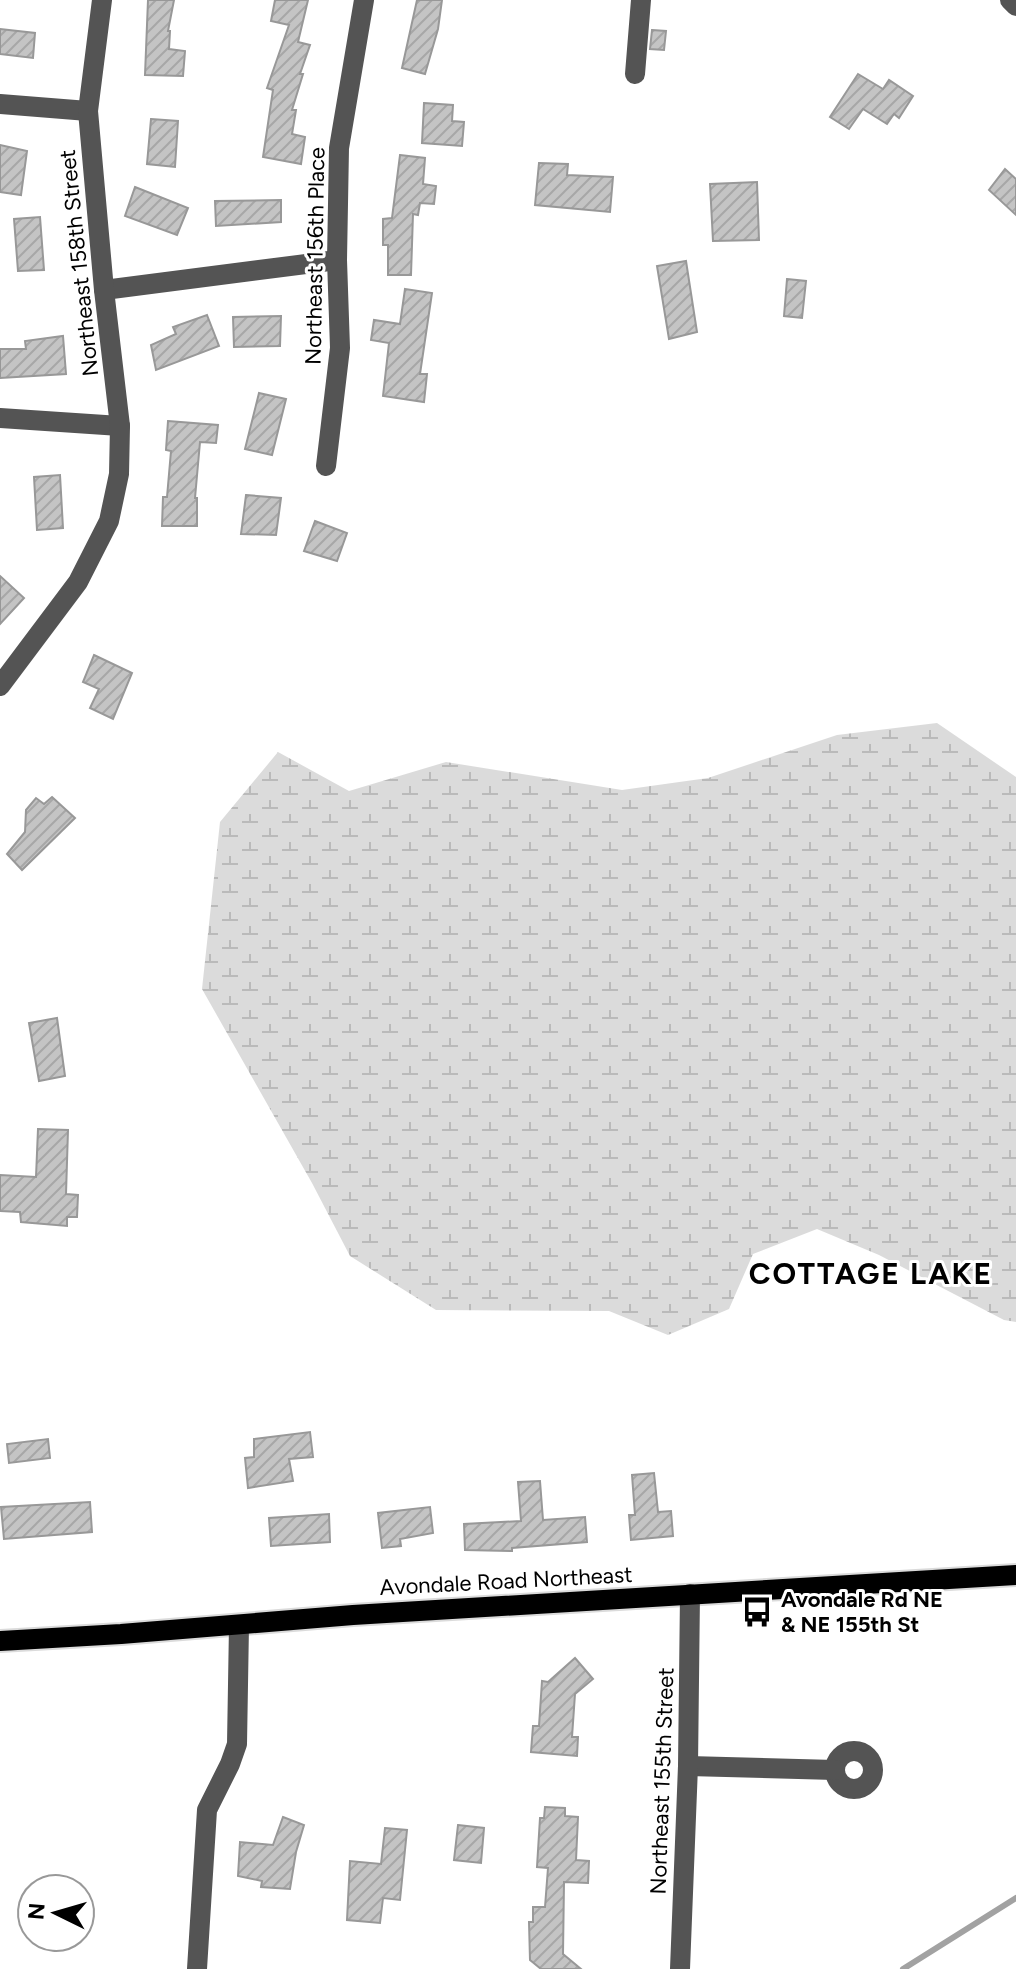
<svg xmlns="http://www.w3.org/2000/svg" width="1016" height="1969" viewBox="0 0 1016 1969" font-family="Figtree,sans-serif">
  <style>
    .wetland { fill: url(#wetland-marsh) }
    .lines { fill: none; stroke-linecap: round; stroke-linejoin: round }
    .stream { stroke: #a2a2a2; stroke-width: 6 }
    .building { fill: url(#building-hatch); stroke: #989898; stroke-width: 2 }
    .major-casing { stroke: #dbdbdb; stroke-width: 24 }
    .minor { stroke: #545454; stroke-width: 20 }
    .major { stroke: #000; stroke-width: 20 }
    .labels { text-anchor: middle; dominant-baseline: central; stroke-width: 6; stroke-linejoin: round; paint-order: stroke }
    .street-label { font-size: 22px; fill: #000; stroke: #fff }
    .poi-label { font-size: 22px; font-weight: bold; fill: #000; stroke: #fff; text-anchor: start }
    .district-label { font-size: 30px; font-weight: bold; letter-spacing: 2px; fill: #000; stroke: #fff }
  </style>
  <defs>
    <pattern id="wetland-marsh" width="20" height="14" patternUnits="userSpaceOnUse" patternTransform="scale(2)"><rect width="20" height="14" fill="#dbdbdb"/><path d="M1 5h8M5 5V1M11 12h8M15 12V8" fill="none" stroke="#bababa"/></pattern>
    <pattern id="building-hatch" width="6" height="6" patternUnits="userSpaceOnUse" patternTransform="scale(2)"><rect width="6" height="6" fill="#c4c4c4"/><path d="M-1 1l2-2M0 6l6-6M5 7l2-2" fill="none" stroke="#a7a7a7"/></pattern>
  </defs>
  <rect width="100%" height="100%" fill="#fff"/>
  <path class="wetland" d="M 937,723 L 1016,777 L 1016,1322 L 1004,1320 L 879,1255 L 817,1229 L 753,1254 L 729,1309 L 668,1335 L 609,1311 L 436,1310 L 350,1256 L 312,1183 L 202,989 L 220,822 L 278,752 L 349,791 L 446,762 L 622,790 L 708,778 L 837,735 Z"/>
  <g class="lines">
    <path class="stream" d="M 903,1969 L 1016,1898"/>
  </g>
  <g class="building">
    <path d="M 148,0 L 174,0 L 168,31 L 170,31 L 169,49 L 185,51 L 183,76 L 145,75 Z"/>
    <path d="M 275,0 L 308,0 L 298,42 L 310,45 L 300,74 L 303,74 L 292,110 L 296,110 L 292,134 L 305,137 L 301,164 L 263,157 L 273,90 L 267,88 L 289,25 L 271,21 Z"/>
    <path d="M 417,0 L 442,0 L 438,29 L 425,74 L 402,68 Z"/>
    <path d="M 0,29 L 35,33 L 33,58 L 0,54 Z"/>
    <path d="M 652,30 L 666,31 L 664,50 L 650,49 Z"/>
    <path d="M 858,74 L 883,89 L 889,80 L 913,96 L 899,118 L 894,114 L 887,124 L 863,109 L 849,129 L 830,117 Z"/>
    <path d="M 424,103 L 453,105 L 452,121 L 464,122 L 462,146 L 422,143 Z"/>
    <path d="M 151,119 L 178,121 L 175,167 L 147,164 Z"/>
    <path d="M 0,145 L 27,151 L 21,195 L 0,192 Z"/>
    <path d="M 400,155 L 425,158 L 423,184 L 436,186 L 434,204 L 420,203 L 418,215 L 413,214 L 411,275 L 388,275 L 388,245 L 383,245 L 383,219 L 392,218 Z"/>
    <path d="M 539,163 L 568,164 L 567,175 L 613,177 L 610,212 L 535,205 Z"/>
    <path d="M 1005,169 L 1016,179 L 1016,215 L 989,190 Z"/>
    <path d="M 757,182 L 759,240 L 713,241 L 710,184 Z"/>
    <path d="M 135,187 L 188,208 L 177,235 L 125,216 Z"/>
    <path d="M 281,200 L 281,222 L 216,226 L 215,201 Z"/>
    <path d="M 40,217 L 44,270 L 18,271 L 14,219 Z"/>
    <path d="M 686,261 L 697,332 L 669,339 L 657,266 Z"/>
    <path d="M 787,279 L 806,281 L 802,318 L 784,316 Z"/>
    <path d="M 405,289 L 432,293 L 420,374 L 427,374 L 424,402 L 383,396 L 389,343 L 371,340 L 374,320 L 400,324 Z"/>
    <path d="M 207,315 L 219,346 L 156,370 L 151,345 L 176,334 L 173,327 Z"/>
    <path d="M 281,316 L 280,346 L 234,347 L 233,317 Z"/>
    <path d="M 63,336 L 66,374 L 0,378 L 0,349 L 26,349 L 25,341 Z"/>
    <path d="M 259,393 L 286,399 L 272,455 L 245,449 Z"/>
    <path d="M 168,421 L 218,425 L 216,443 L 200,442 L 195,498 L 197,498 L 197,526 L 162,526 L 163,497 L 167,497 L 171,451 L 166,450 Z"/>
    <path d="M 60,475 L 63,528 L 37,530 L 34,477 Z"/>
    <path d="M 246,495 L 281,498 L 276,535 L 241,534 Z"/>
    <path d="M 315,521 L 347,533 L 337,561 L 304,551 Z"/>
    <path d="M 0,576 L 24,598 L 0,624 Z"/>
    <path d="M 94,655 L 132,673 L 113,719 L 90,708 L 99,689 L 83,682 Z"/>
    <path d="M 52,797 L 75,818 L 22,870 L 7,854 L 25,832 L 26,810 L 36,798 L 44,804 Z"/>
    <path d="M 57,1018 L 65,1076 L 39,1081 L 29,1023 Z"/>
    <path d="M 38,1129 L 68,1130 L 66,1194 L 78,1195 L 77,1217 L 67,1217 L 67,1226 L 21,1222 L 20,1212 L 0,1211 L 0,1175 L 36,1177 Z"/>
    <path d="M 310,1432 L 313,1457 L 289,1459 L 293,1481 L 248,1488 L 245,1458 L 254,1457 L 254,1439 Z"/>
    <path d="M 48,1439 L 50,1458 L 9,1463 L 7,1444 Z"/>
    <path d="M 654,1473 L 658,1512 L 671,1511 L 673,1536 L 631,1540 L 629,1515 L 635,1515 L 632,1475 Z"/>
    <path d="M 540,1481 L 543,1520 L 585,1517 L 587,1542 L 512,1548 L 512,1551 L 465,1550 L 464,1524 L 521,1521 L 518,1482 Z"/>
    <path d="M 90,1502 L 92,1532 L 4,1539 L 1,1507 Z"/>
    <path d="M 430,1507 L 433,1533 L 400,1539 L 401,1546 L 382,1548 L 378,1513 Z"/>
    <path d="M 329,1514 L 330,1542 L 271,1546 L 269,1518 Z"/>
    <path d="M 575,1658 L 593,1679 L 575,1694 L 572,1737 L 578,1737 L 577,1756 L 531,1752 L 533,1726 L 539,1726 L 542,1681 L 548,1682 Z"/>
    <path d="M 545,1807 L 565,1808 L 565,1816 L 578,1817 L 576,1860 L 589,1861 L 588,1883 L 564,1882 L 563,1954 L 581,1969 L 541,1969 L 530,1960 L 529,1922 L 533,1922 L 533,1907 L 545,1907 L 548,1868 L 537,1867 L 540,1818 L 544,1818 Z"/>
    <path d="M 283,1817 L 304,1825 L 296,1852 L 290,1889 L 261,1887 L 262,1881 L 238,1876 L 240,1842 L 273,1845 Z"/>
    <path d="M 458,1825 L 484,1828 L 481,1863 L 454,1860 Z"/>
    <path d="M 385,1828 L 407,1830 L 400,1900 L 383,1898 L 380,1923 L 347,1920 L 350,1861 L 381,1864 Z"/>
  </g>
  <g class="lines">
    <g class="major-casing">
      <path id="major" d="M 0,1641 L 121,1634 L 353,1615 L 1016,1575"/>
    </g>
    <g class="minor">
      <path d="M 1010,0 L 1016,6"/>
      <path d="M 635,74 L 641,0"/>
      <path d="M 0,104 L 88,111"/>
      <path d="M 104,290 L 337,260"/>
      <path d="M 0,418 L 120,426"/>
      <path d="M 326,466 L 340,348 L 337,260 L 339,148 L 364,0"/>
      <path d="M 0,686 L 78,582 L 109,521 L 119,474 L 120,426 L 104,290 L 88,111 L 102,0"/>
      <circle cx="854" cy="1770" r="19"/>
      <path d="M 688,1766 L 835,1770"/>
      <path d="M 197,1969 L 207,1810 L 230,1764 L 237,1744 L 239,1625"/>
      <path d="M 680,1969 L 688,1766 L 690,1594"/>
    </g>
    <use href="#major" class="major"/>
  </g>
  <defs>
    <g id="bus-bare" transform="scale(2.4)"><path d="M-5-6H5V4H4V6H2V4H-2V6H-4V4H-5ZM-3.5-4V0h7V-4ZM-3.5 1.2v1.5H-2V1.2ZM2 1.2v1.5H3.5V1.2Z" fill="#000" stroke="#fff" stroke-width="2.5" paint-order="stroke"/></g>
  </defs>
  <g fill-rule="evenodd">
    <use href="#bus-bare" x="757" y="1612"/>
  </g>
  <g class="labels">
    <g class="street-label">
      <text transform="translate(315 256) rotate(-89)">Northeast 156th Place</text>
      <text transform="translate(79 263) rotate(-96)">Northeast 158th Street</text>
      <text transform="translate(506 1581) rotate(-3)">Avondale Road Northeast</text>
      <text transform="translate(662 1781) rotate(-88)">Northeast 155th Street</text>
    </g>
    <g class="poi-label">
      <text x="781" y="1599">Avondale Rd NE<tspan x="781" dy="25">&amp; NE 155th St</tspan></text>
    </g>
    <g class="district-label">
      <text x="871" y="1273">COTTAGE LAKE</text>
    </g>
  </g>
  <g transform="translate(56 1913) rotate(275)"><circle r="38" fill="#ffffff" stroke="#999999" stroke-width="2"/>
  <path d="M0-6L14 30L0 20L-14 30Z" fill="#000000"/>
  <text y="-12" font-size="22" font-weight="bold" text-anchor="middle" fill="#000000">N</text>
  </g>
</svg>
